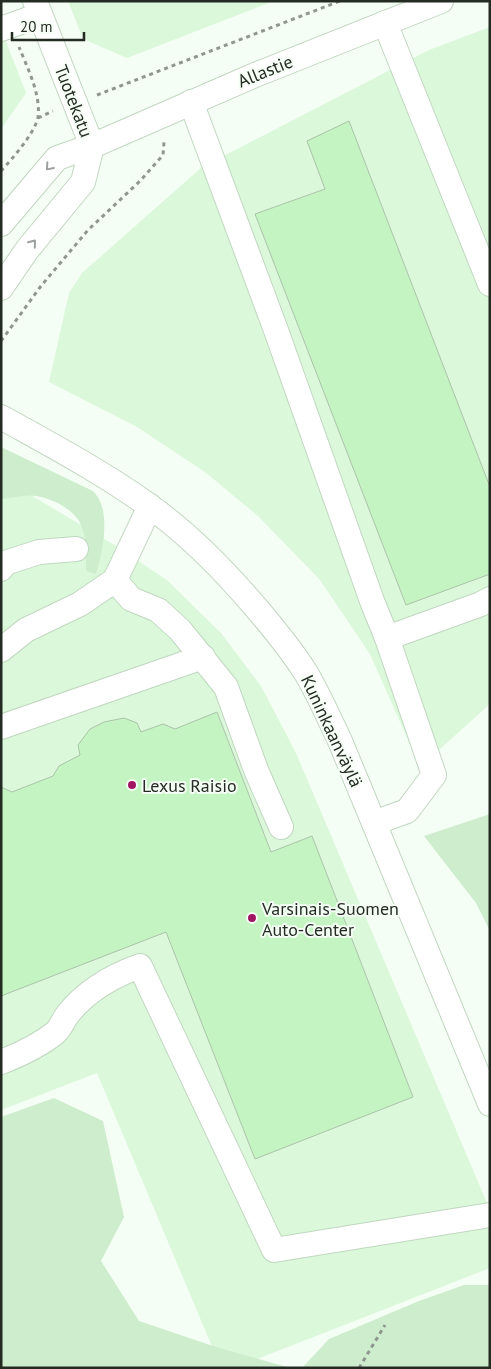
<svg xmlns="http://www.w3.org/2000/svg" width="491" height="1369" viewBox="0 0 491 1369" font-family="'PT Sans',sans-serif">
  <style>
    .built { fill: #dbf8da }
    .green { fill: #ceedcd }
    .building { fill: #c3f4c1; stroke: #adc3ac }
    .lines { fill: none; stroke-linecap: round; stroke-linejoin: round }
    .minor-casing { stroke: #c1d7c0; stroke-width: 26 }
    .path { stroke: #8f988f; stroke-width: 3; stroke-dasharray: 4 4; stroke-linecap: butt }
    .minor { stroke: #fff; stroke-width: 24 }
    .oneway { stroke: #9ca09c }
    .poi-dot { fill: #a01662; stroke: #f5fef5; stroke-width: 2 }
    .labels { text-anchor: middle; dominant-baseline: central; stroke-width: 4; stroke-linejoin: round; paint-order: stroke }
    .street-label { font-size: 18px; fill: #232b22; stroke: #f5fef5 }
    .poi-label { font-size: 18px; fill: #232b22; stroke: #f5fef5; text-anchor: start }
  </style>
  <rect width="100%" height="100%" fill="#f5fef5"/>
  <g class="built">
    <path d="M 68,1 L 274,1 L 127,58 L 83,39 Z"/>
    <path d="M 490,27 L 490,704 L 420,767 L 370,654 L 320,580 L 258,516 L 205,472 L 137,427 L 49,382 L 69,293 L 82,273 L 202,167 L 429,50 Z"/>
    <path d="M 1,29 L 26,93 L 1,129 Z"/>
    <path d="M 2,478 L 118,547 L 168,581 L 221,633 L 261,686 L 296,753 L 490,1210 L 490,1268 L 234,1368 L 221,1368 L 97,1073 L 1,1110 Z"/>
  </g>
  <g class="green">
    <path d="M 1,447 L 93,491 C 112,509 103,551 96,574 L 86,571 C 86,555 87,539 81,525 C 75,510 52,498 36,496 C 25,494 13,498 1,499 Z"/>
    <path d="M 490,814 L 490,931 L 476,903 L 424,836 Z"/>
    <path d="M 54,1098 L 103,1121 L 124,1217 L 101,1261 L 139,1321 L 216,1347 L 291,1368 L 1,1368 L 1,1117 Z"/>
    <path d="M 464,1285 L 490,1285 L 490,1368 L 302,1368 L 329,1339 L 419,1301 Z"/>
  </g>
  <g class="building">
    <path d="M 349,121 L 490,487 L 490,574 L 406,605 L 255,214 L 325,189 L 307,141 Z"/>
    <path d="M 217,712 L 271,852 L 312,836 L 413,1097 L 255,1159 L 166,932 L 1,996 L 1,787 L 12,792 L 53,776 L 59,766 L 80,755 L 78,745 L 90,729 L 104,722 L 124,718 L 137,723 L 141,732 L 163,724 L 175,729 Z"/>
  </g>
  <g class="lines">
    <g class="minor-casing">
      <g id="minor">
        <path d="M 35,1 L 92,146"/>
        <path d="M 385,23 L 490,284"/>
        <path d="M 1,29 L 40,15"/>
        <path d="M 191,102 L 277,333 L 372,601 L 387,638 L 481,604 L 490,599"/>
        <path d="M 1,224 L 57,158 L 92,146 L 255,75 L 441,1"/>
        <path d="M 1,288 L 27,250 L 83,182 L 92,146"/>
        <path d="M 1,417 C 51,445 102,472 148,505 C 189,534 225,571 258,610 C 275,630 292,651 306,673 C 319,695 329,718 340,741 L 490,1104"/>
        <path d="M 1,569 L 5,563 L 39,552 L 76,549"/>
        <path d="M 115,580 L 150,506"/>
        <path d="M 1,650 L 26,630 L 80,604 L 115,580 L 131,599 L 158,610 L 180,630 L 226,687 L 256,770 L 281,827"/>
        <path d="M 1,727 L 203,657"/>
        <path d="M 374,823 L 407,811 L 434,775 L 387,638"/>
        <path d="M 1,1062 C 19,1055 40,1045 55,1033 C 61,1028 63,1020 68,1014 C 87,990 112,976 140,966 L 274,1250 L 490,1215"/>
      </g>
    </g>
    <g class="path">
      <path d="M 97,95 L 340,1"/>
      <path d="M 38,118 L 53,111"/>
      <path d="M 1,171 C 12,159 35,133 38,117 C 41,94 27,67 19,47"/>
      <path d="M 1,341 L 41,286 L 88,230 L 140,181 L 163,155 L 164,142"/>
      <path d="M 359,1368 L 385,1325"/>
    </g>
    <use href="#minor" class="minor"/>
  </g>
  <defs><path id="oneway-chevron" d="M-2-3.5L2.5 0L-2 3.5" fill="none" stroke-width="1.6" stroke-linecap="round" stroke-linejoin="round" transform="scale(1.25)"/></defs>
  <g class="oneway">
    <use href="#oneway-chevron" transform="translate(49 167) rotate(131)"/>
    <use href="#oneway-chevron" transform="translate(33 243) rotate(-51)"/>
  </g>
  <g class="poi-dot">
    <circle cx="132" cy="785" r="5"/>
    <circle cx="252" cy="918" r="5"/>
  </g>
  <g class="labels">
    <g class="street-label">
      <text transform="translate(265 71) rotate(-22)">Allastie</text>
      <text transform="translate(74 101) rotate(69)">Tuotekatu</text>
      <text transform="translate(332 731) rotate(65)">Kuninkaanväylä</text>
    </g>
    <g class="poi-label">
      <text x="142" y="785">Lexus Raisio</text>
      <text x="262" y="908">Varsinais-Suomen<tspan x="262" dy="21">Auto-Center</tspan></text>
    </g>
  </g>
  <rect width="491" height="1369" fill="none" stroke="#232b22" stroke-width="5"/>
  <path d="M12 32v8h72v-8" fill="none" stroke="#232b22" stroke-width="2.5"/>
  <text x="20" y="32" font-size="15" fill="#232b22" stroke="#f5fef5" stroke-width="4" paint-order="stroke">20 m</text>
</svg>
